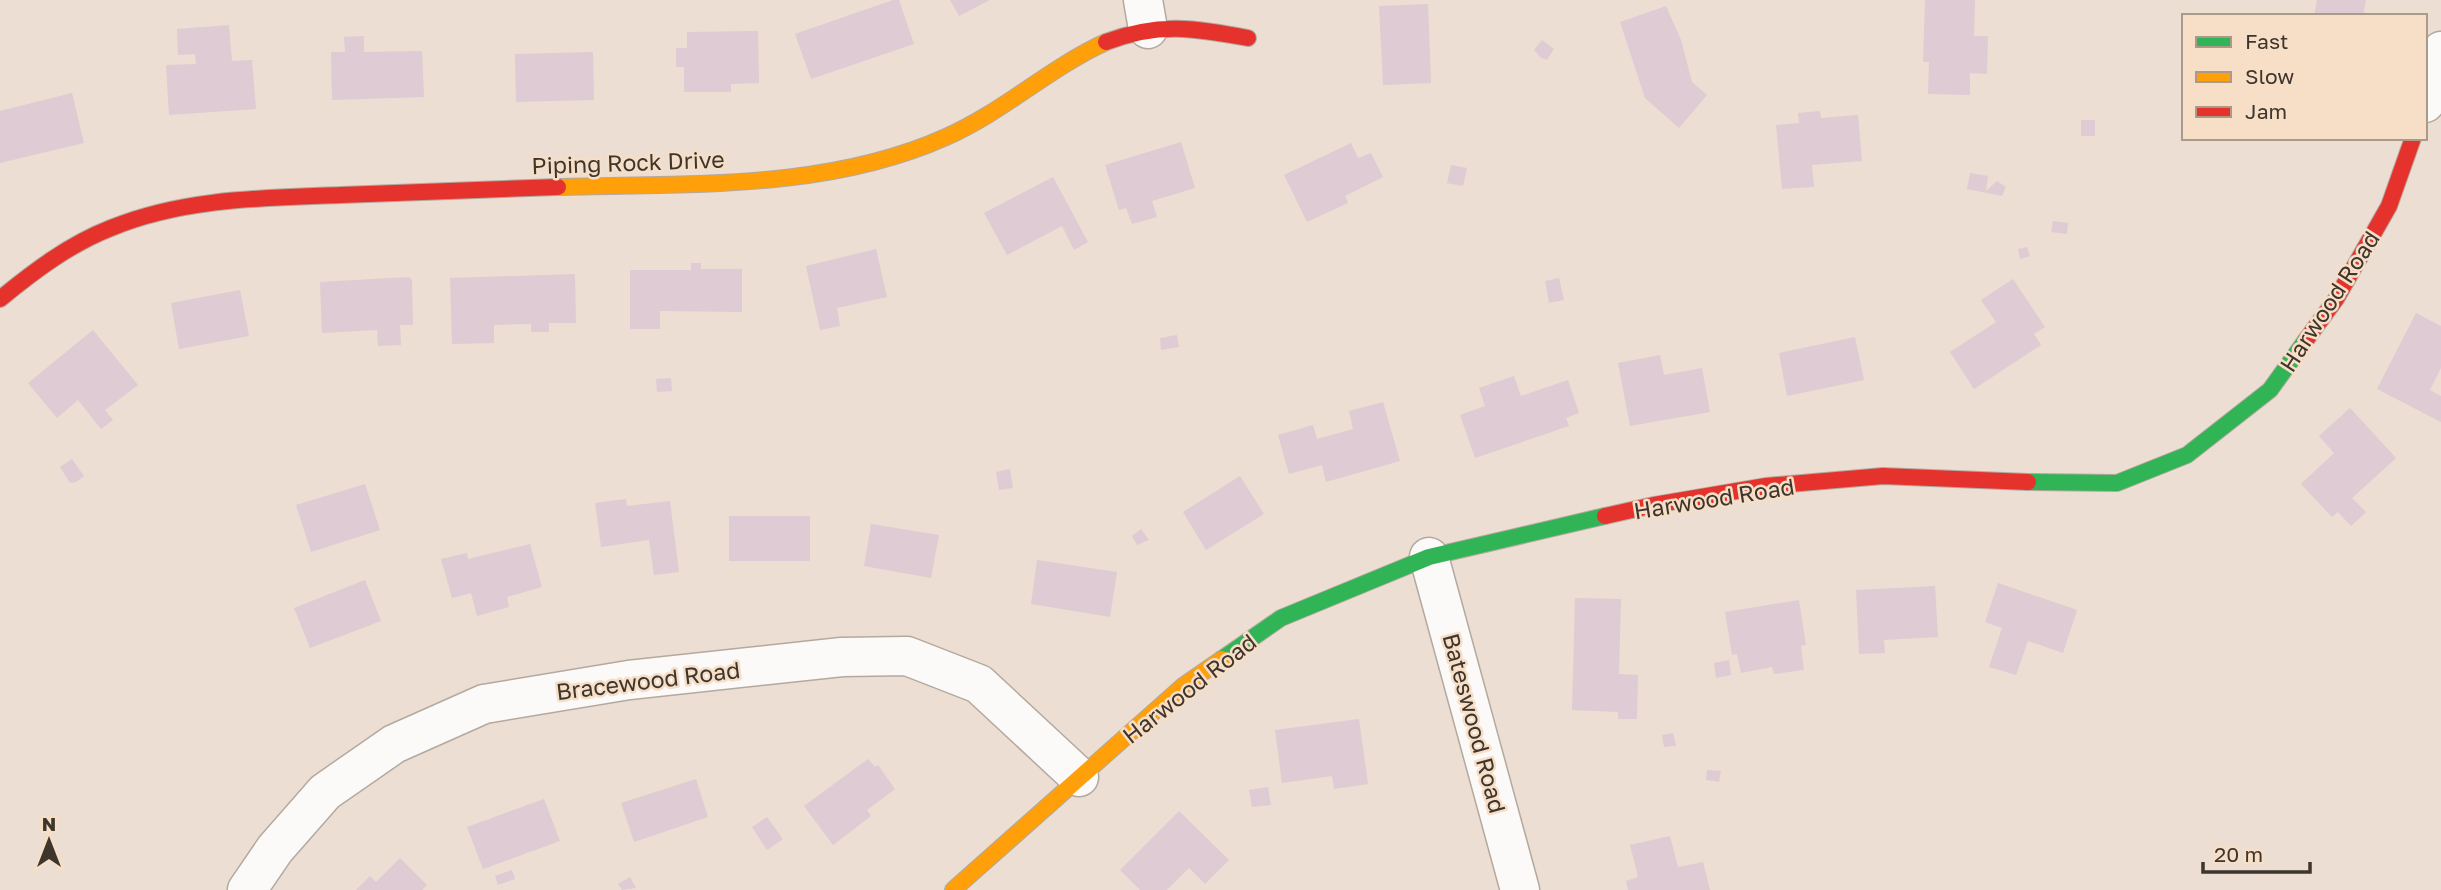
<svg xmlns="http://www.w3.org/2000/svg" width="2441" height="890" viewBox="0 0 2441 890" font-family="'Golos Text',sans-serif">
  <style>
    .building { fill: #decbd3 }
    .lines { fill: none; stroke-linecap: round; stroke-linejoin: round }
    .street-casing { stroke: #b3a99f; stroke-width: 41 }
    .fast-casing { stroke: #b3a99f; stroke-width: 18 }
    .slow-casing { stroke: #b3a99f; stroke-width: 18 }
    .jam-casing { stroke: #b3a99f; stroke-width: 18 }
    .street { stroke: #fcfaf8; stroke-width: 38 }
    .fast { stroke: #30b455; stroke-width: 16 }
    .slow { stroke: #ff9f0a; stroke-width: 16 }
    .jam { stroke: #e5322d; stroke-width: 16 }
    .labels { text-anchor: middle; dominant-baseline: central; stroke-width: 5; stroke-linejoin: round; paint-order: stroke }
    .street-label { font-size: 23px; fill: #3e352c; stroke: #f6dec7 }
  </style>
  <rect width="100%" height="100%" fill="#ecded2"/>
  <g class="building">
    <path d="M 893,0 L 899,0 L 914,44 L 811,79 L 795,34 Z"/>
    <path d="M 950,0 L 990,0 L 959,16 Z"/>
    <path d="M 1925,0 L 1975,0 L 1974,36 L 1988,36 L 1987,74 L 1970,73 L 1970,95 L 1928,94 L 1929,62 L 1923,62 Z"/>
    <path d="M 2317,0 L 2366,0 L 2363,16 L 2314,16 Z"/>
    <path d="M 1428,4 L 1431,83 L 1383,85 L 1379,6 Z"/>
    <path d="M 1666,6 L 1681,40 L 1692,82 L 1707,95 L 1679,128 L 1645,98 L 1620,22 Z"/>
    <path d="M 229,25 L 232,61 L 252,60 L 256,109 L 169,115 L 166,65 L 196,64 L 195,54 L 178,55 L 177,29 Z"/>
    <path d="M 758,31 L 759,83 L 731,84 L 731,92 L 684,92 L 684,67 L 676,67 L 676,48 L 687,48 L 687,32 Z"/>
    <path d="M 364,36 L 364,52 L 422,51 L 424,97 L 332,100 L 331,52 L 345,52 L 344,37 Z"/>
    <path d="M 1542,40 L 1554,49 L 1547,60 L 1541,58 L 1534,50 Z"/>
    <path d="M 593,52 L 594,100 L 516,102 L 515,54 Z"/>
    <path d="M 72,93 L 84,143 L 0,163 L 0,111 Z"/>
    <path d="M 1820,111 L 1821,118 L 1858,115 L 1862,161 L 1812,165 L 1814,187 L 1782,189 L 1776,125 L 1799,123 L 1798,113 Z"/>
    <rect x="2081" y="120" width="14" height="16"/>
    <path d="M 1181,142 L 1195,188 L 1152,201 L 1157,217 L 1132,224 L 1126,208 L 1119,210 L 1105,165 Z"/>
    <path d="M 1351,143 L 1358,158 L 1371,153 L 1383,177 L 1345,196 L 1348,203 L 1307,222 L 1284,175 Z"/>
    <path d="M 1451,165 L 1467,168 L 1463,186 L 1447,183 Z"/>
    <path d="M 1970,173 L 1988,176 L 1986,191 L 1997,181 L 2006,187 L 2002,196 L 1967,189 Z"/>
    <path d="M 1053,177 L 1088,242 L 1074,250 L 1062,226 L 1007,255 L 984,213 Z"/>
    <path d="M 2053,221 L 2068,223 L 2067,234 L 2051,232 Z"/>
    <path d="M 2027,247 L 2030,256 L 2020,259 L 2018,249 Z"/>
    <path d="M 876,249 L 887,297 L 837,308 L 840,326 L 820,330 L 806,266 Z"/>
    <path d="M 691,263 L 701,263 L 701,269 L 742,269 L 742,312 L 660,311 L 660,329 L 630,329 L 630,270 L 691,270 Z"/>
    <path d="M 575,274 L 576,323 L 549,323 L 549,332 L 531,332 L 531,324 L 494,325 L 494,343 L 452,344 L 450,278 Z"/>
    <path d="M 409,277 L 412,280 L 413,325 L 400,325 L 401,345 L 378,346 L 377,330 L 322,333 L 320,282 Z"/>
    <path d="M 1559,278 L 1564,300 L 1549,303 L 1545,281 Z"/>
    <path d="M 2013,279 L 2045,327 L 2034,334 L 2041,345 L 1974,389 L 1950,352 L 1996,322 L 1981,300 Z"/>
    <path d="M 240,290 L 249,336 L 179,349 L 171,303 Z"/>
    <path d="M 2416,313 L 2441,326 L 2441,368 L 2430,390 L 2441,396 L 2441,422 L 2377,389 Z"/>
    <path d="M 93,330 L 138,385 L 105,410 L 113,420 L 101,429 L 78,400 L 57,418 L 28,383 Z"/>
    <path d="M 1177,335 L 1179,347 L 1161,350 L 1160,338 Z"/>
    <path d="M 1855,337 L 1864,380 L 1787,396 L 1779,353 Z"/>
    <path d="M 1660,355 L 1664,375 L 1702,368 L 1710,412 L 1630,426 L 1618,363 Z"/>
    <path d="M 1514,376 L 1521,396 L 1568,380 L 1579,413 L 1566,418 L 1569,426 L 1475,458 L 1460,415 L 1485,406 L 1479,388 Z"/>
    <path d="M 671,378 L 672,391 L 657,392 L 656,379 Z"/>
    <path d="M 1383,402 L 1400,461 L 1326,482 L 1322,465 L 1289,474 L 1278,435 L 1313,425 L 1317,439 L 1353,429 L 1349,411 Z"/>
    <path d="M 2350,408 L 2396,458 L 2352,498 L 2366,512 L 2351,526 L 2338,512 L 2332,517 L 2301,484 L 2334,453 L 2319,436 Z"/>
    <path d="M 72,459 L 84,476 L 76,482 L 70,483 L 60,467 Z"/>
    <path d="M 1010,469 L 1013,488 L 999,490 L 996,472 Z"/>
    <path d="M 1240,476 L 1264,514 L 1206,550 L 1183,512 Z"/>
    <path d="M 365,484 L 380,530 L 311,552 L 296,505 Z"/>
    <path d="M 626,499 L 627,506 L 670,501 L 679,572 L 654,575 L 649,540 L 601,547 L 595,503 Z"/>
    <rect x="729" y="516" width="81" height="45"/>
    <path d="M 871,524 L 939,535 L 931,578 L 864,566 Z"/>
    <path d="M 1141,529 L 1149,540 L 1137,545 L 1132,536 Z"/>
    <path d="M 530,544 L 542,587 L 507,597 L 509,607 L 477,616 L 471,593 L 452,598 L 441,559 L 467,553 L 468,559 Z"/>
    <path d="M 1037,560 L 1117,572 L 1110,617 L 1031,604 Z"/>
    <path d="M 365,580 L 381,621 L 310,648 L 294,608 Z"/>
    <path d="M 1998,583 L 2077,610 L 2063,653 L 2028,641 L 2016,675 L 1989,667 L 2002,628 L 1985,622 Z"/>
    <path d="M 1935,586 L 1938,637 L 1884,640 L 1885,653 L 1859,654 L 1856,590 Z"/>
    <path d="M 1575,598 L 1621,599 L 1619,674 L 1638,675 L 1637,719 L 1618,719 L 1618,712 L 1572,710 Z"/>
    <path d="M 1799,600 L 1806,645 L 1801,646 L 1804,670 L 1774,674 L 1772,667 L 1741,673 L 1737,654 L 1732,655 L 1725,612 Z"/>
    <path d="M 1729,660 L 1731,675 L 1716,678 L 1714,663 Z"/>
    <path d="M 1359,719 L 1368,784 L 1334,789 L 1332,776 L 1282,783 L 1275,730 Z"/>
    <path d="M 1673,733 L 1676,746 L 1664,747 L 1662,735 Z"/>
    <path d="M 868,759 L 875,767 L 878,765 L 895,789 L 867,810 L 871,816 L 833,845 L 804,806 Z"/>
    <path d="M 1707,770 L 1721,771 L 1719,782 L 1706,780 Z"/>
    <path d="M 696,779 L 708,817 L 634,842 L 621,803 Z"/>
    <path d="M 1268,787 L 1271,805 L 1252,807 L 1249,790 Z"/>
    <path d="M 544,799 L 560,841 L 483,869 L 467,827 Z"/>
    <path d="M 1179,811 L 1229,860 L 1205,884 L 1189,868 L 1167,890 L 1140,890 L 1120,870 Z"/>
    <path d="M 767,817 L 783,839 L 767,850 L 752,827 Z"/>
    <path d="M 1670,836 L 1678,867 L 1703,862 L 1710,890 L 1628,890 L 1626,881 L 1638,877 L 1630,845 Z"/>
    <path d="M 400,858 L 427,885 L 422,890 L 356,890 L 370,876 L 376,882 Z"/>
    <path d="M 512,870 L 515,879 L 498,885 L 495,876 Z"/>
    <path d="M 630,877 L 636,888 L 622,890 L 618,884 Z"/>
  </g>
  <g class="lines">
    <g class="street-casing">
      <g id="street">
        <path d="M 1143,0 L 1148,29"/>
        <path d="M 2425,103 L 2441,51"/>
        <path d="M 1429,557 L 1520,890"/>
        <path d="M 247,890 L 275,849 L 325,792 L 394,744 L 484,704 L 629,680 L 842,657 L 907,656 L 979,684 L 1079,777"/>
      </g>
    </g>
    <g class="fast-casing">
      <g id="fast">
        <path d="M 2028,482 L 2117,483 L 2187,455 L 2270,390 L 2306,340"/>
        <path d="M 1222,659 L 1281,618 L 1429,557 L 1605,516"/>
      </g>
    </g>
    <g class="slow-casing">
      <g id="slow">
        <path d="M 558,187 C 687,183 826,191 946,137 C 1003,112 1049,68 1106,42"/>
        <path d="M 953,890 L 1183,686 L 1222,659"/>
      </g>
    </g>
    <g class="jam-casing">
      <g id="jam">
        <path d="M 1106,42 C 1159,22 1194,28 1248,38"/>
        <path d="M 0,299 C 34,271 70,244 111,228 C 184,198 263,198 341,195 C 413,192 486,190 558,187"/>
        <path d="M 2306,340 L 2336,299 L 2389,206 L 2413,138"/>
        <path d="M 1605,516 L 1654,505 L 1766,486 L 1883,476 L 2028,482"/>
      </g>
    </g>
    <use href="#street" class="street"/>
    <use href="#fast" class="fast"/>
    <use href="#slow" class="slow"/>
    <use href="#jam" class="jam"/>
  </g>
  <g class="labels">
    <g class="street-label">
      <text transform="translate(628 162) rotate(-2)">Piping Rock Drive</text>
      <text transform="translate(2329 301) rotate(-57)">Harwood Road</text>
      <text transform="translate(1714 498) rotate(-9)">Harwood Road</text>
      <text transform="translate(648 680) rotate(-7)">Bracewood Road</text>
      <text transform="translate(1189 688) rotate(-38)">Harwood Road</text>
      <text transform="translate(1475 723) rotate(75)">Bateswood Road</text>
    </g>
  </g>
  <rect x="2182" y="14" width="245" height="126" fill="#f6dec7" stroke="#ac9a89" stroke-width="2"/>
  <rect x="2196" y="37" width="35" height="10" fill="#30b455" stroke="#ac9a89" stroke-width="2"/>
  <text x="2245" y="49" font-size="21" fill="#3e352c">Fast</text>
  <rect x="2196" y="72" width="35" height="10" fill="#ff9f0a" stroke="#ac9a89" stroke-width="2"/>
  <text x="2245" y="84" font-size="21" fill="#3e352c">Slow</text>
  <rect x="2196" y="107" width="35" height="10" fill="#e5322d" stroke="#ac9a89" stroke-width="2"/>
  <text x="2245" y="119" font-size="21" fill="#3e352c">Jam</text>
  <g transform="translate(49 841)" stroke="#f6dec7" stroke-width="5" paint-order="stroke">
  <path d="M0-5L12 26L0 18L-12 26Z" fill="#3e352c"/>
  <text y="-10" font-size="19" font-weight="bold" text-anchor="middle" fill="#3e352c">N</text>
  </g>
  <path d="M2203 862v10h107v-10" fill="none" stroke="#3e352c" stroke-width="3.5"/>
  <text x="2214" y="862" font-size="21" fill="#3e352c" stroke="#f6dec7" stroke-width="5" paint-order="stroke">20 m</text>
</svg>
